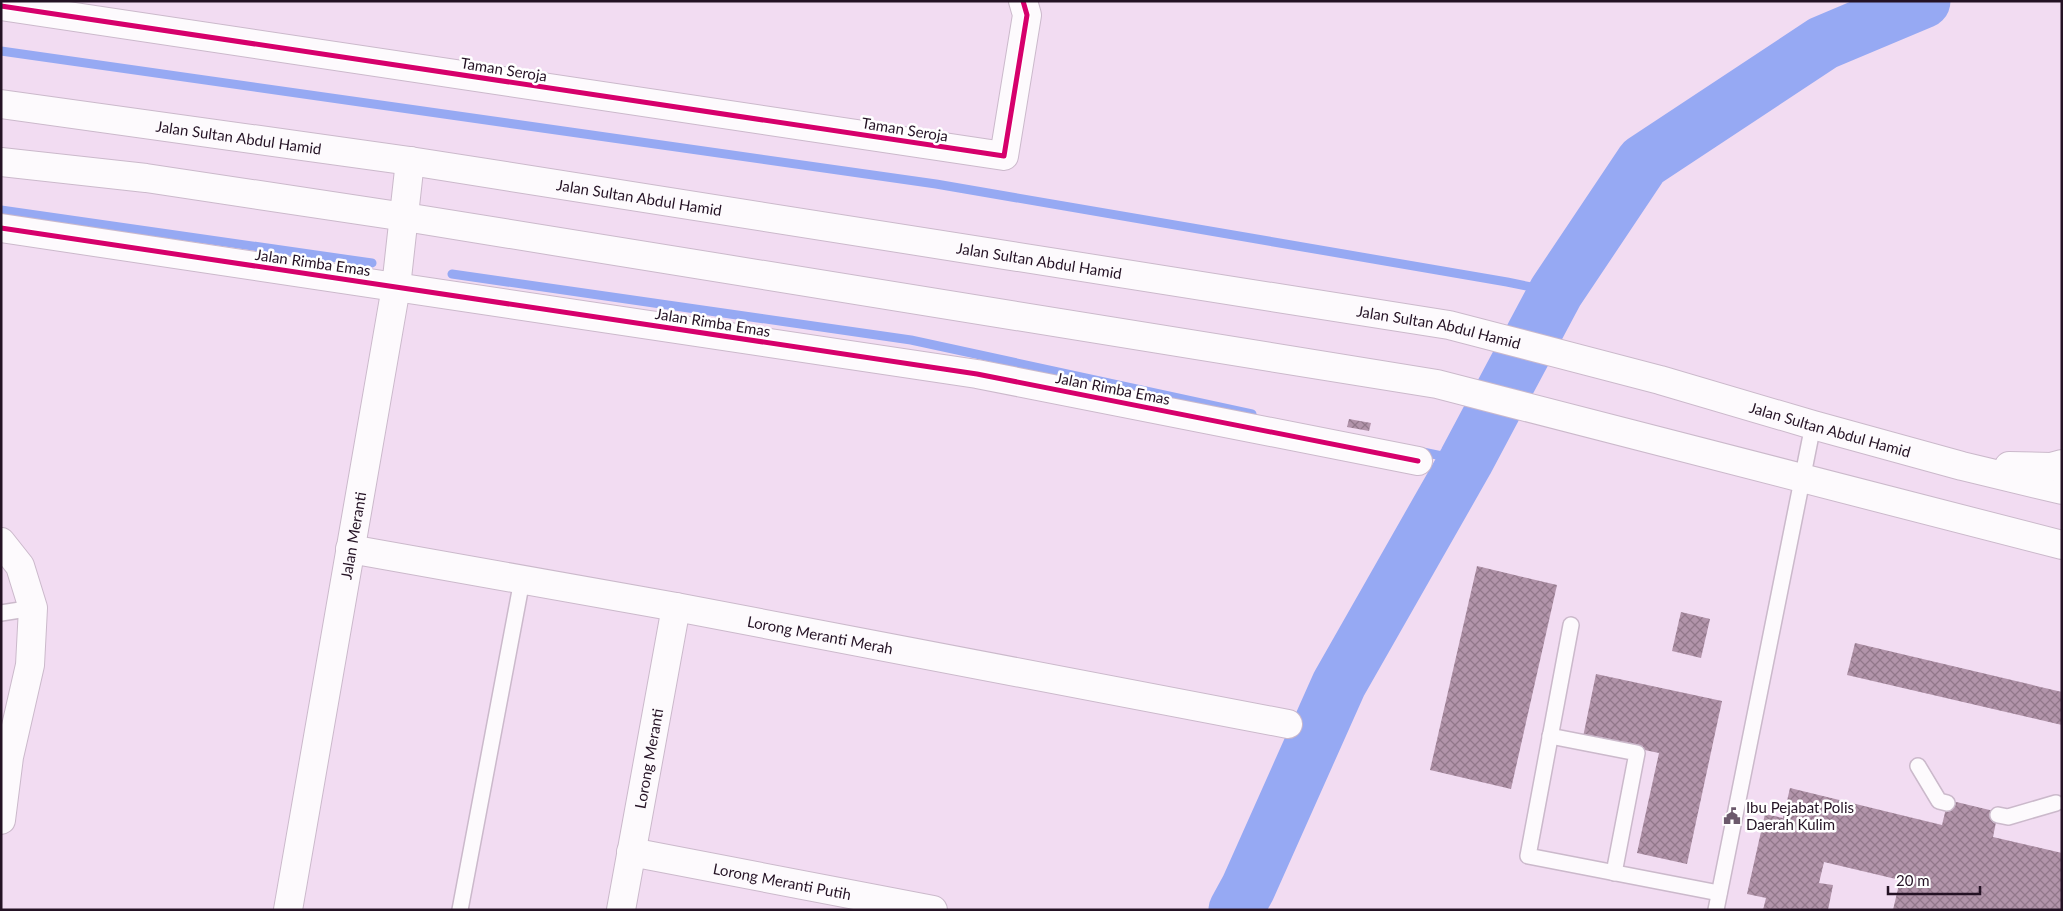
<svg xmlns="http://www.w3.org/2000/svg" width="2063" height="911" viewBox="0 0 2063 911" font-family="Lato,sans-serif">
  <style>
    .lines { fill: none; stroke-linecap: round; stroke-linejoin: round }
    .stream { stroke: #96a9f3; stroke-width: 9 }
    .river { stroke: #96a9f3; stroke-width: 55 }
    .building { fill: url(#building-cross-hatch) }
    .lane-casing { stroke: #cbb9cb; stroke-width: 18 }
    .street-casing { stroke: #cbb9cb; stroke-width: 30 }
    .primary-casing { stroke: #cbb9cb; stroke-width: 30 }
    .lane { stroke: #fdfafd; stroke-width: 15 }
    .street { stroke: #fdfafd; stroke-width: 28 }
    .primary { stroke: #fdfafd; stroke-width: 28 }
    .cycleway-casing { stroke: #fff; stroke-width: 8 }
    .cycleway { stroke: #d6006c; stroke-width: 5 }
    .labels { text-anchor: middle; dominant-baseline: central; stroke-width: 5; stroke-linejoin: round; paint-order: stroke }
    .street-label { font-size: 15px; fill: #241224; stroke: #fff }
    .poi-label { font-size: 15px; fill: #241224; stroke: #fff; text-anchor: start }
  </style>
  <defs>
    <pattern id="building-cross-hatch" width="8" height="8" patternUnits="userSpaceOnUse" patternTransform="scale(1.25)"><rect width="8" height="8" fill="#b294aa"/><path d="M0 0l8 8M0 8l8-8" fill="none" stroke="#91778a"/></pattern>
  </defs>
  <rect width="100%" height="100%" fill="#f2dcf2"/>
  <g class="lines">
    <g class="stream">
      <path d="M 1,51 L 936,184 L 1507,282 L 1556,292"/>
      <path d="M 1,210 L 372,263"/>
      <path d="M 452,274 L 911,340 L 1252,414"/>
      <path d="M 1418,451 L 1466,461"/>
    </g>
    <path class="river" d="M 1236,910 L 1248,888 L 1339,684 L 1466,461 L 1556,292 L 1643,162 L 1823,43 L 1923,1"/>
  </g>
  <g class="building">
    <path d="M 1349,419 L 1371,423 L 1369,431 L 1347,427 Z"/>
    <path d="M 1477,566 L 1557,585 L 1511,789 L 1430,770 Z"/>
    <path d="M 1681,612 L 1710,619 L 1701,658 L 1672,651 Z"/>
    <path d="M 1855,643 L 2062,692 L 2062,725 L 1847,675 Z"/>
    <path d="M 1596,674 L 1722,701 L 1687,864 L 1637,853 L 1659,753 L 1583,737 Z"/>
    <path d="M 1790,788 L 1942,825 L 1948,800 L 1998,812 L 1993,837 L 2062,853 L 2062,910 L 1893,910 L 1900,880 L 1824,862 L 1819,883 L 1833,885 L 1828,910 L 1763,910 L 1766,898 L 1747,894 L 1765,814 L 1783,818 Z"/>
  </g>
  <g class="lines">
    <g class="lane-casing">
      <g id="lane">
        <path d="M 1,613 L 33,608"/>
        <path d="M 1571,625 L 1528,856 L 1719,893"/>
        <path d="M 1550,736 L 1637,753 L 1614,873"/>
        <path d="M 1918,766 L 1939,801 L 1947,803"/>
        <path d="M 1998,815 L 2008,817 L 2056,803"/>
        <path d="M 460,910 L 522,580"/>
        <path d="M 1716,910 L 1813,425"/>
      </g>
    </g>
    <g class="street-casing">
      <g id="street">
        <path d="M 1,6 L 1004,156 L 1027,15 L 1023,1"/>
        <path d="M 1,228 L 977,374 L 1418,461"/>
        <path d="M 1,542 L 20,566 L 33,608 L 30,665 L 9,757 L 1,820"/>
        <path id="s1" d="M 350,549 L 676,607 L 1288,724"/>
        <path id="s2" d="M 631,852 L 933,910"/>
        <path id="s3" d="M 288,910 L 396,287 L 410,161"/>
        <path id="s4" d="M 621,910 L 676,607"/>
      </g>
    </g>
    <g class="primary-casing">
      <g id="primary">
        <path id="s5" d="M 1,104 L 410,161 L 1449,325 L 1660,380 L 1813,425 L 1962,466 L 2062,490"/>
        <path d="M 1,162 L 146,178 L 405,217 L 1437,384 L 2062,545"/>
        <path d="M 2009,466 L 2051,467 L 2062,464"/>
      </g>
    </g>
    <use href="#lane" class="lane"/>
    <use href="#street" class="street"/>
    <use href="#primary" class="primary"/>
    <g class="cycleway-casing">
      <g id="cycleway">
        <path d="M 1,6 L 1004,156 L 1027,15 L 1023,1"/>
        <path d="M 1,228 L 977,374 L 1418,461"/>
      </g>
    </g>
    <use href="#cycleway" class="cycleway"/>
  </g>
  <defs>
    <g id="civic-bare" transform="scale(1.35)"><path d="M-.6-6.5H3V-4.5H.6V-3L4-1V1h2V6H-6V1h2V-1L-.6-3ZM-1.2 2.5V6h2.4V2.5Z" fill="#6c596c" stroke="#fff" stroke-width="2.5" paint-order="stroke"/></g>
  </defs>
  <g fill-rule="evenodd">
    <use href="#civic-bare" x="1732" y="816"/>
  </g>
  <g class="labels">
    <g class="street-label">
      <text transform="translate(504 69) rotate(9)">Taman Seroja</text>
      <text transform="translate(905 129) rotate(9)">Taman Seroja</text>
      <text stroke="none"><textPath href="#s5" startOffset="240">Jalan Sultan Abdul Hamid</textPath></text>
      <text stroke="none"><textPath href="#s5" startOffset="645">Jalan Sultan Abdul Hamid</textPath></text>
      <text stroke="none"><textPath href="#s5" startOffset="1050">Jalan Sultan Abdul Hamid</textPath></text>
      <text transform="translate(313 262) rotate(8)">Jalan Rimba Emas</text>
      <text transform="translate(713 322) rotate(9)">Jalan Rimba Emas</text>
      <text stroke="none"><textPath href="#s5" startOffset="1455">Jalan Sultan Abdul Hamid</textPath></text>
      <text transform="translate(1113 388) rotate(11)">Jalan Rimba Emas</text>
      <text stroke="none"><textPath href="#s5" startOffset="1860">Jalan Sultan Abdul Hamid</textPath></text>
      <text stroke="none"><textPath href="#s3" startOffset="380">Jalan Meranti</textPath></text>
      <text stroke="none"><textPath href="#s1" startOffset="478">Lorong Meranti Merah</textPath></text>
      <text stroke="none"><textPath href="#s4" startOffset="154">Lorong Meranti</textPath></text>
      <text stroke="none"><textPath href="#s2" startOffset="154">Lorong Meranti Putih</textPath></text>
    </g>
    <g class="poi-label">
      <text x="1746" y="807">Ibu Pejabat Polis<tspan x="1746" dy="17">Daerah Kulim</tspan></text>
    </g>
  </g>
  <rect width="2063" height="911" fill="none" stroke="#241224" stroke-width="5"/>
  <path d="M1888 886v8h92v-8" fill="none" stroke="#241224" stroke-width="2.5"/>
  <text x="1896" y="886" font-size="15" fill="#241224" stroke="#ffffff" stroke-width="4" paint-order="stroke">20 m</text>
</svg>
